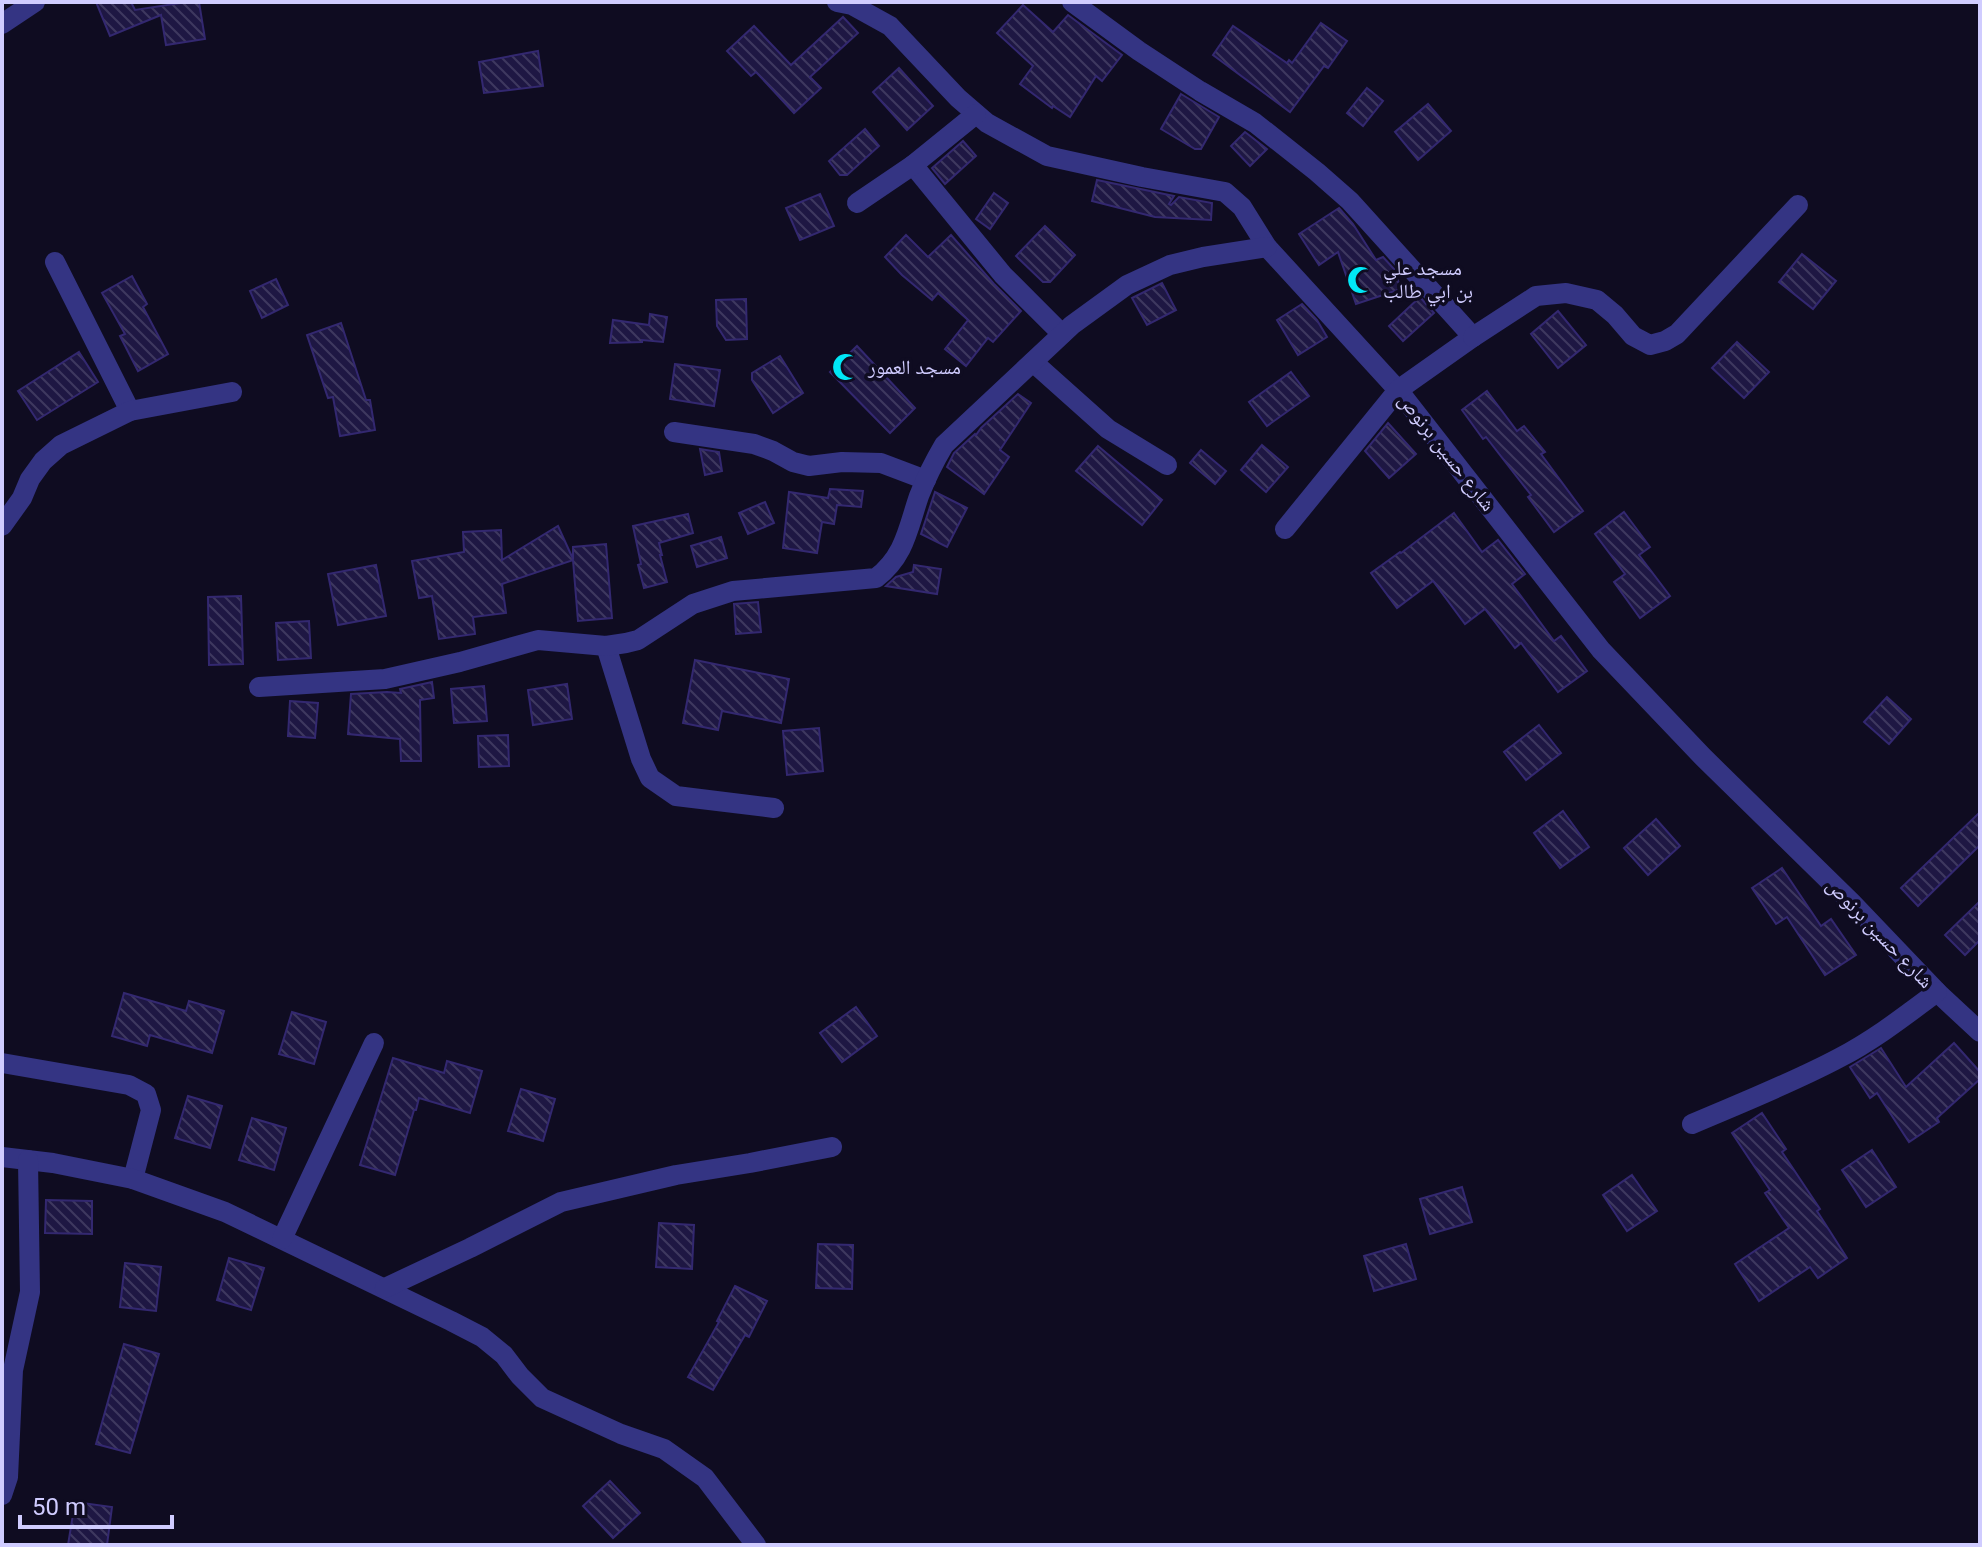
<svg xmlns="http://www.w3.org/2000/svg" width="1982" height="1547" viewBox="0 0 1982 1547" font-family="Roboto,'Noto Naskh Arabic',sans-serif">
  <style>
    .building { fill: url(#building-back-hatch); stroke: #332870; stroke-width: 2 }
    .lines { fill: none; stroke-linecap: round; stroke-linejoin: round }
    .minor { stroke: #343483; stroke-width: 20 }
    .labels { text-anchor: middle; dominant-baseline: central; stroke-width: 7; stroke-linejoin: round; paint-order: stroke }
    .poi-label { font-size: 20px; fill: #d0ccff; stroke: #0f0c21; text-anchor: start }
    .street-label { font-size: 20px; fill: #d0ccff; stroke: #0f0c21 }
  </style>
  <defs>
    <pattern id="building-back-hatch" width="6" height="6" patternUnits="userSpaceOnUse" patternTransform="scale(2)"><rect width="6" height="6" fill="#1e1743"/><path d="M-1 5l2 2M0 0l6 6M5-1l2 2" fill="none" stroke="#3e385f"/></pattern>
  </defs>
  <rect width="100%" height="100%" fill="#0f0c21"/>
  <g class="building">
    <path d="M 96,2 L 131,2 L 135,10 L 187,2 L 199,2 L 205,39 L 166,45 L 161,15 L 110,36 Z"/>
    <path d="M 1023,5 L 1053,32 L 1068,15 L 1122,55 L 1102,81 L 1096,76 L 1070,117 L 1053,106 L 1052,108 L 1020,84 L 1033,66 L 997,33 Z"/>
    <path d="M 843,17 L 858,33 L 810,77 L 821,88 L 794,113 L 756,72 L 751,76 L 727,51 L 754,26 L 791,65 Z"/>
    <path d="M 1321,23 L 1347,41 L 1328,68 L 1324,66 L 1290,112 L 1213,55 L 1233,26 L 1287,63 L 1289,60 L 1292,63 Z"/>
    <path d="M 538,51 L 543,86 L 484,93 L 479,62 Z"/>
    <path d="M 899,68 L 933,106 L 907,130 L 873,92 Z"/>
    <path d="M 1367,88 L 1383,101 L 1363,126 L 1347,113 Z"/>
    <path d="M 1181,94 L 1219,117 L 1201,149 L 1195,149 L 1161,129 Z"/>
    <path d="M 1428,104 L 1451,131 L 1418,160 L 1395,132 Z"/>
    <path d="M 865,129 L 879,146 L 847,175 L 840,175 L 829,161 Z"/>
    <path d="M 1245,132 L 1267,149 L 1250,166 L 1231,146 Z"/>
    <path d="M 963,141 L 976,156 L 945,184 L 932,168 Z"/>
    <path d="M 1097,180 L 1174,196 L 1169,204 L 1171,205 L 1179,197 L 1212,203 L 1211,220 L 1155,217 L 1092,201 Z"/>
    <path d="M 994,193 L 1008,203 L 990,229 L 976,219 Z"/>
    <path d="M 820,194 L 834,226 L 800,240 L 786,208 Z"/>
    <path d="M 1339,208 L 1353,224 L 1376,260 L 1383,257 L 1394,269 L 1401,289 L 1356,304 L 1338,252 L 1319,265 L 1299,234 Z"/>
    <path d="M 1045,226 L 1075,255 L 1050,282 L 1043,282 L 1016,256 Z"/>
    <path d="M 906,235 L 928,257 L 951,235 L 994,284 L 1021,311 L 993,342 L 988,338 L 966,366 L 945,349 L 968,320 L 938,293 L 932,300 L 902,275 L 885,257 Z"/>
    <path d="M 1802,254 L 1836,281 L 1813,309 L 1779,282 Z"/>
    <path d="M 132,276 L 147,304 L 143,307 L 168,354 L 138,371 L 120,336 L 125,334 L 102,293 Z"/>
    <path d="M 276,279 L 288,305 L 262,318 L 250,291 Z"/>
    <path d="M 1162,283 L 1176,310 L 1147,325 L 1132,298 Z"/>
    <path d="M 1420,297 L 1434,313 L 1403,341 L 1389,326 Z"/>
    <path d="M 746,299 L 747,339 L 726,340 L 717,326 L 716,300 Z"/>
    <path d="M 1302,304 L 1317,320 L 1327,337 L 1298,355 L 1277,320 Z"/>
    <path d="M 1558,311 L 1586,345 L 1558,368 L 1531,334 Z"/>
    <path d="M 650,314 L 667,317 L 663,342 L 642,340 L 642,342 L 610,343 L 613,320 L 649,325 Z"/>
    <path d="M 341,323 L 366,400 L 370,400 L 375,430 L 340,436 L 333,397 L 328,398 L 307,335 Z"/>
    <path d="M 1737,342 L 1769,372 L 1744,398 L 1712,368 Z"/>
    <path d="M 857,346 L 915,408 L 890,433 L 830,372 Z"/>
    <path d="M 79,352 L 98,382 L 37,420 L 18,391 Z"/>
    <path d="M 780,356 L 803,393 L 773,413 L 752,380 L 752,373 Z"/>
    <path d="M 675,364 L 720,370 L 714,406 L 670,399 Z"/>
    <path d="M 1291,372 L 1309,396 L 1267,426 L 1249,402 Z"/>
    <path d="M 1487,391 L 1517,431 L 1524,426 L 1545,452 L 1541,454 L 1583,511 L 1554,532 L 1528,497 L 1531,495 L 1486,437 L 1483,439 L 1462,410 Z"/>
    <path d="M 1018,394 L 1031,403 L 1000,450 L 1009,457 L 984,494 L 947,467 L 954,453 L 975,434 L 976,435 L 981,428 Z"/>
    <path d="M 1388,423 L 1416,454 L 1389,478 L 1365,451 Z"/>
    <path d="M 1262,445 L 1288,467 L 1266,492 L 1241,470 Z"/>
    <path d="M 1098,446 L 1162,500 L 1142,525 L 1076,471 Z"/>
    <path d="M 700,449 L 719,452 L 722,471 L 705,475 Z"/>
    <path d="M 1201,450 L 1226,471 L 1215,484 L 1190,463 Z"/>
    <path d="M 830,489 L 863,491 L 861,507 L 837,505 L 834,524 L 822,522 L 817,553 L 783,548 L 789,492 L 828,498 Z"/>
    <path d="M 935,492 L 967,508 L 947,547 L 921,534 Z"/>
    <path d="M 765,502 L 774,523 L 748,534 L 739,513 Z"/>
    <path d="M 1624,512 L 1650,547 L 1639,555 L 1670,596 L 1640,618 L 1614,582 L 1625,574 L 1595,534 Z"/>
    <path d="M 1454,513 L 1482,552 L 1498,540 L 1525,574 L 1512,584 L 1554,641 L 1561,636 L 1587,671 L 1558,692 L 1521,643 L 1515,648 L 1485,609 L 1465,624 L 1433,581 L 1397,608 L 1371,573 L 1400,552 L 1401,553 Z"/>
    <path d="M 688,514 L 693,533 L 659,543 L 662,555 L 660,555 L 667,582 L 644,588 L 638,565 L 641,564 L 633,526 Z"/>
    <path d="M 558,526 L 573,559 L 573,547 L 606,544 L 612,618 L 578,621 L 573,560 L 502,584 L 506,613 L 473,617 L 475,634 L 439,639 L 432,596 L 419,598 L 412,561 L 464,552 L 463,532 L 501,530 L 502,560 Z"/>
    <path d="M 721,537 L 727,558 L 697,567 L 691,546 Z"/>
    <path d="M 376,565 L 386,616 L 338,625 L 328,574 Z"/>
    <path d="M 914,565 L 941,569 L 937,594 L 886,586 L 896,577 L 913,572 Z"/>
    <path d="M 241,596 L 243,664 L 209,665 L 208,597 Z"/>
    <path d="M 758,602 L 761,632 L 736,634 L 734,604 Z"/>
    <path d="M 309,621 L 311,658 L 278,660 L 276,623 Z"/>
    <path d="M 695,660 L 789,679 L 781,723 L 722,711 L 718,730 L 683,723 Z"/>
    <path d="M 432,682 L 434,698 L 420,700 L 421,761 L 401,761 L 400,739 L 348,734 L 351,694 L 387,692 L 401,693 L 400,689 Z"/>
    <path d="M 567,684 L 572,719 L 533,725 L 528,690 Z"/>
    <path d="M 484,686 L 487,721 L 454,723 L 451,689 Z"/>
    <path d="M 1887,697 L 1911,719 L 1889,744 L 1864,722 Z"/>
    <path d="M 290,701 L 318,703 L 315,738 L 288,736 Z"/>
    <path d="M 1539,725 L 1561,753 L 1526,780 L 1504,752 Z"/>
    <path d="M 819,728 L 823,771 L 787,775 L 783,731 Z"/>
    <path d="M 508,735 L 509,766 L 479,767 L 478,736 Z"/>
    <path d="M 1563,811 L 1589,847 L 1560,868 L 1534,833 Z"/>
    <path d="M 1980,812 L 1980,845 L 1918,906 L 1901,888 Z"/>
    <path d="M 1656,819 L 1680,846 L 1648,875 L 1624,848 Z"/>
    <path d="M 1782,868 L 1821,926 L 1831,919 L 1856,955 L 1825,975 L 1787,917 L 1776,924 L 1752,888 Z"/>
    <path d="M 1980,901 L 1980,940 L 1965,955 L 1945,935 Z"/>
    <path d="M 124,993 L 186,1011 L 189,1001 L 224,1011 L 212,1053 L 150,1035 L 147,1046 L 112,1036 Z"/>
    <path d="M 856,1007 L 877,1036 L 842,1062 L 820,1033 Z"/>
    <path d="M 292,1012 L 326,1022 L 314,1064 L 279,1054 Z"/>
    <path d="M 1954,1043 L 1980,1072 L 1980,1079 L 1937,1118 L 1939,1122 L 1909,1142 L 1877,1093 L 1870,1098 L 1850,1067 L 1881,1048 L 1906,1087 Z"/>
    <path d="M 393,1058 L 444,1073 L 447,1061 L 482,1071 L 470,1113 L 419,1098 L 416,1110 L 414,1110 L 395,1175 L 360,1165 Z"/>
    <path d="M 521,1089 L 555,1099 L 543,1141 L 508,1131 Z"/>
    <path d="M 188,1096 L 222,1106 L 210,1148 L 175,1138 Z"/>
    <path d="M 1762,1113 L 1786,1149 L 1782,1152 L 1820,1209 L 1817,1211 L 1847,1258 L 1818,1278 L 1810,1267 L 1759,1301 L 1735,1264 L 1789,1228 L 1765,1193 L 1770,1190 L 1732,1133 Z"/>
    <path d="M 252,1118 L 286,1128 L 274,1170 L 239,1160 Z"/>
    <path d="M 1872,1150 L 1896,1187 L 1866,1207 L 1842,1170 Z"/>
    <path d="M 1632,1175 L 1657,1211 L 1627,1231 L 1603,1195 Z"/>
    <path d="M 1462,1187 L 1472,1222 L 1430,1234 L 1420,1199 Z"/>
    <path d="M 46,1200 L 92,1201 L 92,1234 L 45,1233 Z"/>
    <path d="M 659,1223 L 694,1225 L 692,1269 L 656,1267 Z"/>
    <path d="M 818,1244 L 853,1245 L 852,1289 L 816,1288 Z"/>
    <path d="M 1406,1244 L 1416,1279 L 1374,1291 L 1364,1256 Z"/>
    <path d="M 229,1258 L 264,1268 L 251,1310 L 217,1300 Z"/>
    <path d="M 125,1263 L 161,1267 L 156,1311 L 120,1307 Z"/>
    <path d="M 735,1286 L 767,1301 L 749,1337 L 745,1335 L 713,1390 L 688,1377 L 719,1322 L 717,1321 Z"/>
    <path d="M 124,1344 L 159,1354 L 130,1453 L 96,1444 Z"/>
    <path d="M 610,1481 L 640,1513 L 613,1538 L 583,1506 Z"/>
    <path d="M 75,1502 L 112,1507 L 107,1545 L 68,1545 Z"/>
  </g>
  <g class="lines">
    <g class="minor">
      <path d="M 837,2 L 852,5 L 890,26 L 958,98 L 987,123 L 1047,156 L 1142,177 L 1225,192 L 1242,207 L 1267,247 L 1398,390 L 1601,650 L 1703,757 L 1852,903 L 1937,992 L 1980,1032"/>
      <path d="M 1072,2 L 1139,51 L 1200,91 L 1255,123 L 1317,172 L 1350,201 L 1473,337 L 1398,390 L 1285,529"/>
      <path d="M 2,24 L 35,2"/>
      <path d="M 913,165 L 1003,275 L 1062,334"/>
      <path d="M 857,203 L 913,165 L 976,114"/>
      <path d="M 55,262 L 130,411"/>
      <path d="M 1473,337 L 1536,296 L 1566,293 L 1597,300 L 1615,315 L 1633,336 L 1650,345 L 1665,341 L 1677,334 L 1798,205"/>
      <path d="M 1033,362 L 1108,429 L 1167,465"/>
      <path d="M 674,432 L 754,444 L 773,451 L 793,462 L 809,466 L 842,462 L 881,463 L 926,480"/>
      <path d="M 2,526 L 22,498 L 30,479 L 43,461 L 61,445 L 130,411 L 232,392"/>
      <path d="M 606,646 L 641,759 L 650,778 L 676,796 L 774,808"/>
      <path d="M 259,687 L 385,679 L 460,662 L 538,640 L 606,646 L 626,643 L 638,640 L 693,604 L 733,591 L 876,578 C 905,556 908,528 919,496 C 926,478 934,462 944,445 L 1072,325 L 1127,285 L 1170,265 L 1203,257 L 1267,247"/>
      <path d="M 2,1063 L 129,1085 L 146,1094 L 151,1110 L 133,1179"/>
      <path d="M 1692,1124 C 1741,1103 1792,1083 1839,1058 C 1874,1040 1906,1015 1937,992"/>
      <path d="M 2,1157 L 53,1163 L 133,1179 L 225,1212 L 451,1321 L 482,1337 L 504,1355 L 520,1376 L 542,1398 L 621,1434 L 664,1449 L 705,1478 L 756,1545"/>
      <path d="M 282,1239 L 374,1043"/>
      <path d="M 385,1288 L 470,1248 L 561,1202 L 676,1175 L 750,1163 L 832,1147"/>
      <path d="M 2,1495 L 8,1477 L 13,1370 L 30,1292 L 28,1160"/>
    </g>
  </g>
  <defs>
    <g id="mosque-bare" transform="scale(2.16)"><path d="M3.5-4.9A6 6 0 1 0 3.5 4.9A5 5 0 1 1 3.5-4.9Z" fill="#00e8f7" stroke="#0f0c21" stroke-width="2.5" paint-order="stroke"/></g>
  </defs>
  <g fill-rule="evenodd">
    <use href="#mosque-bare" x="1361" y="280"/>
    <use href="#mosque-bare" x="846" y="367"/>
  </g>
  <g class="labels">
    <g class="poi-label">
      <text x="1383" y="268">مسجد علي<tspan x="1383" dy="23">بن ابي طالب</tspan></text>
      <text x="868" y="367">مسجد العمور</text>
    </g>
    <g class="street-label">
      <text transform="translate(1447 452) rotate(52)">شارع حسين برنوص</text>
      <text transform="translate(1880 933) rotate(46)">شارع حسين برنوص</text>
    </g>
  </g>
  <rect width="1982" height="1547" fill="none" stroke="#d0ccff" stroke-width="8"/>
  <path d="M20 1515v12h152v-12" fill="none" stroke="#d0ccff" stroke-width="4"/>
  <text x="32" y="1515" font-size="24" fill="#d0ccff" stroke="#0f0c21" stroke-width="6" paint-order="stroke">50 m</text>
</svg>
